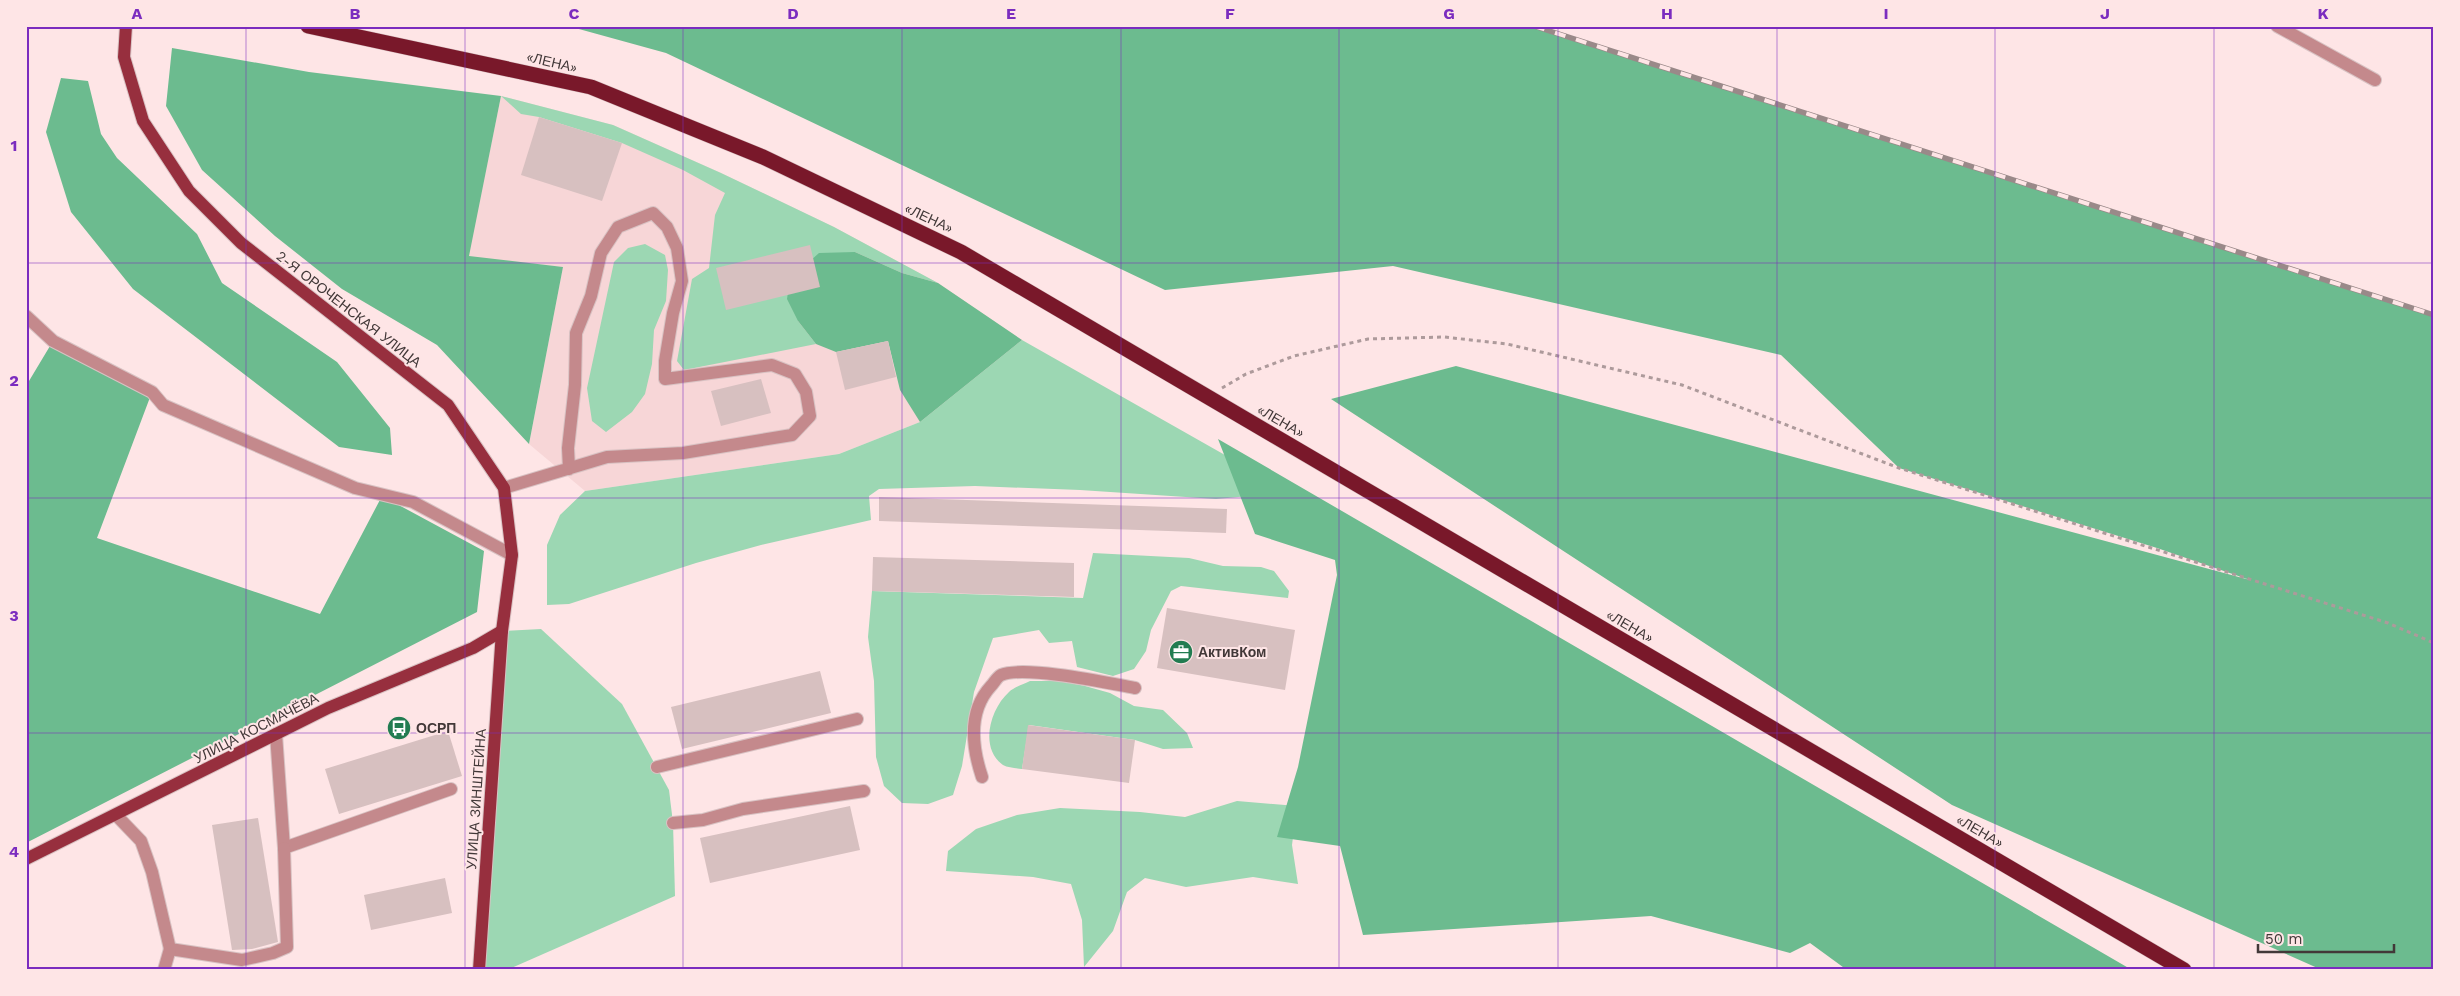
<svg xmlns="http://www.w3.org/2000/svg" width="2460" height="996" viewBox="0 0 2460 996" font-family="'Work Sans',sans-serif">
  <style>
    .built { fill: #f7d6d7 }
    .green { fill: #9cd7b3 }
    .forest { fill: #6cbb8f }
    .building { fill: #d7c0c0 }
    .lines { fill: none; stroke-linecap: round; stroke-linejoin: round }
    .minor-casing { stroke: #d8c2c3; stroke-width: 14 }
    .major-casing { stroke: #d8c2c3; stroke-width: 14 }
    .highway-casing { stroke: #d8c2c3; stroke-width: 16 }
    .path { stroke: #ad9a9b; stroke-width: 3; stroke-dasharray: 4 4; stroke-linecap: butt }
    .minor { stroke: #c4898c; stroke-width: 12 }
    .major { stroke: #972f3e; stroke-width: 12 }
    .highway { stroke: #79182a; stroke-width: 15 }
    .rail-casing { stroke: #9a8989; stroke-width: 5.5 }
    .rail { stroke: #fee5e6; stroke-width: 4; stroke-dasharray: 11; stroke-linecap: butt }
    .grid { fill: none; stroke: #7b2cbf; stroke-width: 1; stroke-opacity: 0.55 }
    .labels { text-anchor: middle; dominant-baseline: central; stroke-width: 4; stroke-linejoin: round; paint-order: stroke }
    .street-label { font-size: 14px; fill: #423838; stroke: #fee5e6 }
    .poi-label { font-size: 14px; font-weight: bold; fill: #423838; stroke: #fee5e6; text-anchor: start }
    .neatline { fill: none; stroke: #7b2cbf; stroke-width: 2 }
    .grid-label { font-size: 16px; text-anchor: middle; font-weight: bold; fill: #7b2cbf }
  </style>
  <rect width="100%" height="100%" fill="#fee5e6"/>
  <path class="built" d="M 501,96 L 613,125 L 721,173 L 834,227 L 938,283 L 1022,340 L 920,422 L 839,454 L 585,491 L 529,444 L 563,267 L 468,257 Z"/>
  <g class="green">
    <path d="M 501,96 L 613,125 L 721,173 L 834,227 L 938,283 L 902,273 L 855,252 L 798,321 L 816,344 L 684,370 L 677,361 L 692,279 L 709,268 L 715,215 L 725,193 L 683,170 L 622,143 L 539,117 L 521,114 Z"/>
    <path d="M 645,244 L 665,255 L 668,270 L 666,301 L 654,330 L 652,364 L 645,394 L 632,412 L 606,432 L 592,421 L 587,388 L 614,262 L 628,248 Z"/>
    <path d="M 1022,340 L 1262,476 L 1272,494 L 1216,499 L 1080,490 L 975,486 L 879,489 L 869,496 L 871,520 L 761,545 L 696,563 L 569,604 L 547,605 L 547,545 L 560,515 L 585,491 L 839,454 L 920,422 Z"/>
    <path d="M 1093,553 L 1189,558 L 1223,566 L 1261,567 L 1274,571 L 1289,591 L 1288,598 L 1181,586 L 1171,591 L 1151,630 L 1146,651 L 1134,669 L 1113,676 L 1077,667 L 1072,641 L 1049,643 L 1039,630 L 993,638 L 974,692 L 962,766 L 953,795 L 928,804 L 902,803 L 884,786 L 876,757 L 874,681 L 868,637 L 872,591 L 1083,598 Z"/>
    <path d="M 541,629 L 622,704 L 669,790 L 673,823 L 675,896 L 507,970 L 479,970 L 502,631 Z"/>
    <path d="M 1030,681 L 1060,681 L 1085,686 L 1110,693 L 1134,706 L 1163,710 L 1187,733 L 1193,748 L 1163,749 L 1135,740 L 1029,725 L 1022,769 C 1017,768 1008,768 1003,765 C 979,748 990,709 1009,692 C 1014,687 1024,684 1030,681 Z"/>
    <path d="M 1237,801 L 1297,806 L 1292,845 L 1298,884 L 1253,877 L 1186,887 L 1145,878 L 1127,892 L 1113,931 L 1084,967 L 1082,920 L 1071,884 L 1033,877 L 946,871 L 948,851 L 976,829 L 1017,815 L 1060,808 L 1140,812 L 1185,817 Z"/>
  </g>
  <g class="forest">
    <path d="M 568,26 L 1533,26 L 2434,315 L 2434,970 L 2322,970 L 1952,805 L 1331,399 L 1456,366 L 2250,580 L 2157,548 L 1899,468 L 1781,355 L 1393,266 L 1165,290 L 666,53 Z"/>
    <path d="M 172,48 L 309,72 L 501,96 L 469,256 L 563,267 L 529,444 L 437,345 L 342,289 L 275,236 L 202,170 L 166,106 Z"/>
    <path d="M 61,78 L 88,81 L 101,134 L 117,158 L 197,234 L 222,283 L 337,362 L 390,428 L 392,455 L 339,447 L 133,289 L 71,212 L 46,132 Z"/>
    <path d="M 855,252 L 902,273 L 938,283 L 1022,340 L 920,422 L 900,390 L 888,341 L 836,352 L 816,344 L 798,321 L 787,299 L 790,279 L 819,253 Z"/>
    <path d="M 53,341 L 152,392 L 97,538 L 320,614 L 382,496 L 484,551 L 477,612 L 26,843 L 26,386 Z"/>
    <path d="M 1218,439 L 2132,970 L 1847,970 L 1810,943 L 1790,953 L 1651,916 L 1363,935 L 1340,846 L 1277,837 L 1298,767 L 1337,575 L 1335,560 L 1255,534 Z"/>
  </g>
  <g class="building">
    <path d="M 539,117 L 622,143 L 602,201 L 521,175 Z"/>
    <path d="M 810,245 L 820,287 L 726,310 L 716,268 Z"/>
    <path d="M 888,341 L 896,377 L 845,390 L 836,352 Z"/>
    <path d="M 761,379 L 771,413 L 721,426 L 711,391 Z"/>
    <path d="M 879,497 L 1227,509 L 1226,533 L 879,521 Z"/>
    <path d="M 873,557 L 1074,563 L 1074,597 L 872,591 Z"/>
    <path d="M 1167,608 L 1295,630 L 1285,690 L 1157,668 Z"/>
    <path d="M 820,671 L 831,713 L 682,749 L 671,707 Z"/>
    <path d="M 1028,725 L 1135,740 L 1129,783 L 1022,769 Z"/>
    <path d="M 448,731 L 462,776 L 339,814 L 325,769 Z"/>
    <path d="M 850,806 L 860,850 L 710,883 L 700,838 Z"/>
    <path d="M 258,818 L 278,942 L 252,949 L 232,950 L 212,825 Z"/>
    <path d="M 445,878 L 452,913 L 371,930 L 364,895 Z"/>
  </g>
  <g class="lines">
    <g class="minor-casing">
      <g id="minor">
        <path d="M 2277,26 L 2375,80"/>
        <path d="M 26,316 L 53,341 L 152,392 L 163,405 L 355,488 L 413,502 L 512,555"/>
        <path d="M 504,488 L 607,457 L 683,453 L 792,435 L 810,416 L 806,392 L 795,374 L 772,365 L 665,379 L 665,361 L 673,313 L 682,281 L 677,248 L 667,227 L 653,213 L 618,227 L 601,253 L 591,296 L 576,333 L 575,385 L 568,448 L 569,469"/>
        <path d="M 276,734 L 284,848 L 451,789"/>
        <path d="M 657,767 L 857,719"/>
        <path d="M 982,777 C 972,747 968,711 991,686 C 994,683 997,677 1001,675 C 1024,665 1108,683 1135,688"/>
        <path d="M 116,815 L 141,841 L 152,872 L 170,949 L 242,960 L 273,953 L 287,947 L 284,848"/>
        <path d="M 673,823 L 703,820 L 743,809 L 864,791"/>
        <path d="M 164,970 L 170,949"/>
      </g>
    </g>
    <g class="major-casing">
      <g id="major">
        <path d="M 126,26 L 124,57 L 143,121 L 189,191 L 241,243 L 448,405 L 504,488 L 512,555 L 502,631 L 479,970"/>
        <path d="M 26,859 L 328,708 L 473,648 L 502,631"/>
      </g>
    </g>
    <g class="highway-casing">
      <path id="highway" d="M 308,26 L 591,87 L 763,157 L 961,252 L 2184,970"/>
    </g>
    <path class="path" d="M 1222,388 L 1246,374 L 1294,356 L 1368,339 L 1444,337 L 1507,344 L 1682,385 L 1899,468 L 2388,623 L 2434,643"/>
    <use href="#minor" class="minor"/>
    <use href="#major" class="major"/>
    <use href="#highway" class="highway"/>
    <g class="rail-casing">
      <path id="rail" d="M 1534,26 L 2434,315"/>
    </g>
    <use href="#rail" class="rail"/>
  </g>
  <path class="grid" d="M 246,26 L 246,970M 465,26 L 465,970M 683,26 L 683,970M 902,26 L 902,970M 1121,26 L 1121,970M 1339,26 L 1339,970M 1558,26 L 1558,970M 1777,26 L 1777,970M 1995,26 L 1995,970M 2214,26 L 2214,970M 26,263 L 2434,263M 26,498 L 2434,498M 26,733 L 2434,733"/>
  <defs>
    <g id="office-disc" transform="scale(1.25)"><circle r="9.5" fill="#227c51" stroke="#fee5e6"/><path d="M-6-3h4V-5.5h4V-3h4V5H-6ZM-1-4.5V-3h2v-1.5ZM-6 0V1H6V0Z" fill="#fff"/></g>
    <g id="bus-disc" transform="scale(1.25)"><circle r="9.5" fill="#227c51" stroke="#fee5e6"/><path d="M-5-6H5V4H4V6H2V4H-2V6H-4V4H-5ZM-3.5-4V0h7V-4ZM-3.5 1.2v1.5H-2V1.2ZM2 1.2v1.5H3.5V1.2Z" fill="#fff"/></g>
  </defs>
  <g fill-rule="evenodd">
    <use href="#office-disc" x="1181" y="652"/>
    <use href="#bus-disc" x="399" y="728"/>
  </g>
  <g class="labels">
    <g class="street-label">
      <text transform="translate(552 62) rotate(13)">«ЛЕНА»</text>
      <text transform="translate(929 218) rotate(25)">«ЛЕНА»</text>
      <text transform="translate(349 309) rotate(38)">2-Я ОРОЧЕНСКАЯ УЛИЦА</text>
      <text transform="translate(1281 421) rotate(30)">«ЛЕНА»</text>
      <text transform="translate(1630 626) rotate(30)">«ЛЕНА»</text>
      <text transform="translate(256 728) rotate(-27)">УЛИЦА КОСМАЧЁВА</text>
      <text transform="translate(476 799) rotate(-86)">УЛИЦА ЗИНШТЕЙНА</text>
      <text transform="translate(1980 831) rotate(30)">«ЛЕНА»</text>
    </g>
    <g class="poi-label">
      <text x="1198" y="652">АктивКом</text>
      <text x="416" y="728">ОСРП</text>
    </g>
  </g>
  <rect width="2460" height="996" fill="none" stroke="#fee5e6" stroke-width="55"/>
  <path d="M2258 944v8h136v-8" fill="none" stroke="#423838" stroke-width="2.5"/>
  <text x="2265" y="944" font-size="15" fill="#423838" stroke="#fee5e6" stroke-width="4" paint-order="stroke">50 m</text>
  <rect x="28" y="28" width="2404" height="940" class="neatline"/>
  <g class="grid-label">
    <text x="137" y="19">A</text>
    <text x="355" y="19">B</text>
    <text x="574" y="19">C</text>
    <text x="793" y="19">D</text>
    <text x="1011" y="19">E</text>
    <text x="1230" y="19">F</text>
    <text x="1449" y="19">G</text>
    <text x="1667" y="19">H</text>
    <text x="1886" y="19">I</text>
    <text x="2105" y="19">J</text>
    <text x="2323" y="19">K</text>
    <text x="14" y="151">1</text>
    <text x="14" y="386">2</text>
    <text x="14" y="621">3</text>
    <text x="14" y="857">4</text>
  </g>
</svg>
